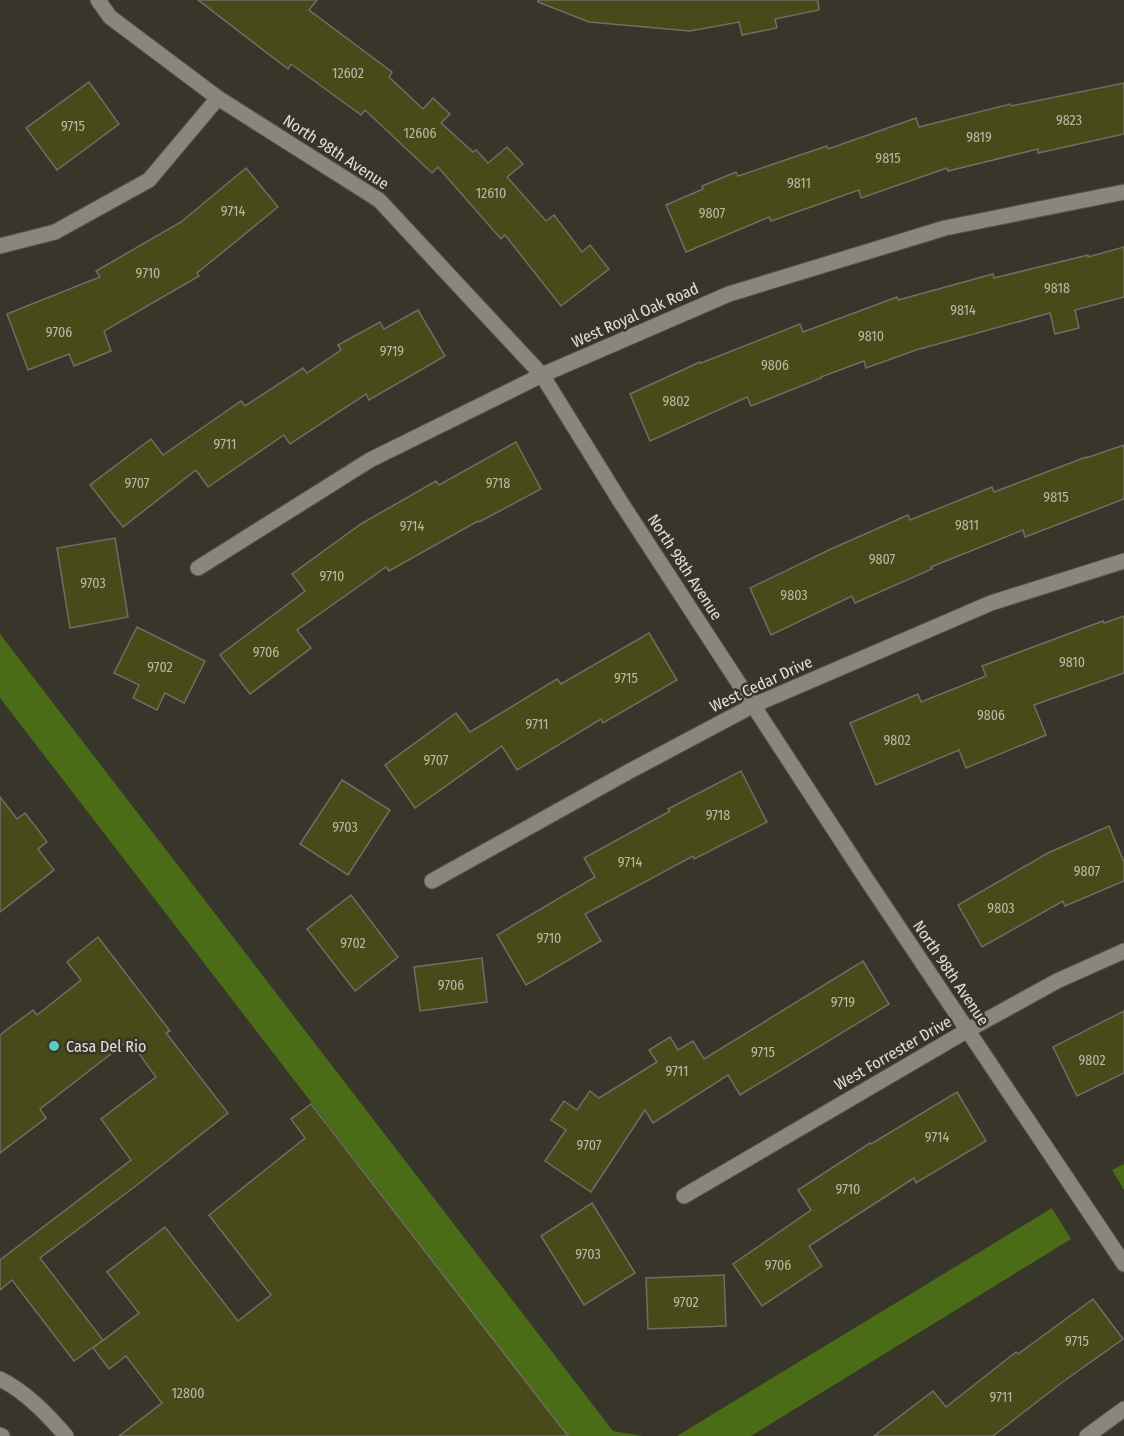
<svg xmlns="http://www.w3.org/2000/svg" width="1124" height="1436" viewBox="0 0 1124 1436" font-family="'Fira Sans Condensed',sans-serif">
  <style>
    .water { fill: #4a6c17 }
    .building { fill: #494a19; stroke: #6e6f64; stroke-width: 1.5 }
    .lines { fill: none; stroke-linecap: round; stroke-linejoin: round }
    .minor-casing { stroke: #55524a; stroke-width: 17 }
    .minor { stroke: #89867b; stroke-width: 15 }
    .poi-dot { fill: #57cec1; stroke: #38352b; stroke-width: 2 }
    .labels { text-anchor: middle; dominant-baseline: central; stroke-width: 5; stroke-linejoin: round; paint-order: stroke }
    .number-label { font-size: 14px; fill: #bab9a8 }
    .street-label { font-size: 16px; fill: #e0ded8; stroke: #38352b }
    .poi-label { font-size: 16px; fill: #e0ded8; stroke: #38352b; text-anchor: start }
  </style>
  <rect width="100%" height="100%" fill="#38352b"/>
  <g class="water">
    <path d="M 0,634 L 613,1431 L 642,1436 L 568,1436 L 0,698 Z"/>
    <path d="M 1124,1164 L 1124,1190 L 1112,1170 Z"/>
    <path d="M 1052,1208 L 1071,1239 L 751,1436 L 677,1436 Z"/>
  </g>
  <g class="building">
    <path d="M 198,0 L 317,0 L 309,10 L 392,72 L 389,77 L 423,109 L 433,98 L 450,114 L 441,123 L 473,152 L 476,150 L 488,163 L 507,147 L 523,164 L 507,177 L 546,221 L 554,215 L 582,252 L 590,245 L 609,269 L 561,306 L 505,235 L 501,239 L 438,167 L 432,173 L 365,110 L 361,115 L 291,64 L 288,69 Z"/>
    <path d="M 538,0 L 818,0 L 819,10 L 775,19 L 777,28 L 742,35 L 739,22 L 690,31 L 589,22 L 538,2 Z"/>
    <path d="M 89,82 L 119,124 L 57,170 L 26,128 Z"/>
    <path d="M 1124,83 L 1124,134 L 1038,153 L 1038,149 L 948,171 L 947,168 L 861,198 L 859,190 L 771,221 L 769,217 L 686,252 L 666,205 L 703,189 L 702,186 L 736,172 L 738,176 L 827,146 L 828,149 L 916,118 L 919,127 L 1010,104 L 1011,106 Z"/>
    <path d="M 246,168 L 278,207 L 197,273 L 199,276 L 104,331 L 111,351 L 74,366 L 69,354 L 28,370 L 7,314 L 100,277 L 96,271 L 181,222 Z"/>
    <path d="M 1124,247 L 1124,297 L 1075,310 L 1079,328 L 1055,334 L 1050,313 L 916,350 L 866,368 L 864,361 L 821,377 L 821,378 L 751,406 L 747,397 L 650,441 L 630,394 L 700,362 L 701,363 L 800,324 L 803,332 L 897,297 L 898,300 L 993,274 L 994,278 L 1088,255 L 1088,257 Z"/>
    <path d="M 418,310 L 445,356 L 369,400 L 366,394 L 290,444 L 284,435 L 208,487 L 196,470 L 123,527 L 90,485 L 151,439 L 163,455 L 241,401 L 245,406 L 303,368 L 307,373 L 341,350 L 338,345 L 380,322 L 384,329 Z"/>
    <path d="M 516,442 L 541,489 L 479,522 L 478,521 L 389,571 L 386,567 L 297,630 L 311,648 L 250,694 L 220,655 L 305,591 L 292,574 L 361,524 L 436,481 L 439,485 Z"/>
    <path d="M 1124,445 L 1124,499 L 1025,537 L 1023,530 L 931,567 L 932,569 L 855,603 L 852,596 L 771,635 L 750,588 L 831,549 L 908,515 L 910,520 L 992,487 L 994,492 L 1086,457 L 1086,458 Z"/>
    <path d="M 115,538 L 128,617 L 70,628 L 57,548 Z"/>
    <path d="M 1124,616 L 1124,673 L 1034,705 L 1046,735 L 966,768 L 959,750 L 876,785 L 850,723 L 918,694 L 921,702 L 986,676 L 982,666 L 1103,621 L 1104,623 Z"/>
    <path d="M 137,627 L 205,661 L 184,703 L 165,693 L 157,710 L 133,698 L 139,685 L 114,673 Z"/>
    <path d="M 649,633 L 677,680 L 603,723 L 601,719 L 517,770 L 502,746 L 415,808 L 385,765 L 456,713 L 470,732 L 557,679 L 561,684 Z"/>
    <path d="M 741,771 L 767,822 L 694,859 L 693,856 L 585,914 L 601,941 L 526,985 L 497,935 L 595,877 L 584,858 L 670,811 L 668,809 Z"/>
    <path d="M 342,780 L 390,810 L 348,875 L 300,844 Z"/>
    <path d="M 0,797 L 17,819 L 25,813 L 39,831 L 47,842 L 38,849 L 54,870 L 0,912 Z"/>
    <path d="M 1109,826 L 1124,862 L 1124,881 L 1065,906 L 1063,901 L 982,947 L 958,905 L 1048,853 Z"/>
    <path d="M 351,895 L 398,957 L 355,991 L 307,929 Z"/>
    <path d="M 98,937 L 170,1031 L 166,1033 L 228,1113 L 137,1185 L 40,1258 L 103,1340 L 74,1361 L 12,1280 L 0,1290 L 0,1260 L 131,1160 L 101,1119 L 156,1077 L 129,1040 L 40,1109 L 46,1118 L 0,1153 L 0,1035 L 33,1010 L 37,1015 L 81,980 L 67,962 Z"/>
    <path d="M 482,958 L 487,1002 L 420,1011 L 414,967 Z"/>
    <path d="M 863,961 L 889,1004 L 740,1095 L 728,1075 L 653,1123 L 645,1110 L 591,1192 L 545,1161 L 566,1130 L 551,1120 L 564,1101 L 577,1110 L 590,1091 L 599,1098 L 657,1062 L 649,1050 L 670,1037 L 678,1050 L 693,1041 L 704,1059 Z"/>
    <path d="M 1124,1011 L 1124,1073 L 1077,1096 L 1053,1047 Z"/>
    <path d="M 957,1092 L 986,1141 L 916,1183 L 914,1178 L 809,1246 L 822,1266 L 762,1306 L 733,1264 L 811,1210 L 798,1190 L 870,1143 L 871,1144 Z"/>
    <path d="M 311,1104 L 568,1436 L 119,1436 L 162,1403 L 126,1356 L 109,1369 L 93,1348 L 139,1313 L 107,1272 L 165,1227 L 238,1321 L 271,1295 L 209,1215 L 305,1138 L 291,1119 Z"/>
    <path d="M 592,1203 L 635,1273 L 584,1305 L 541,1236 Z"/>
    <path d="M 724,1275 L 726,1326 L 648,1329 L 646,1278 Z"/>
    <path d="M 1093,1299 L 1123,1339 L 1060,1384 L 993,1436 L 874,1436 L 933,1391 L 946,1407 L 1016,1352 L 1018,1354 Z"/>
  </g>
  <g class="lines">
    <g class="minor-casing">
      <g id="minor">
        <path d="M 98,0 L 110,17 L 218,98 L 379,200 L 542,375 L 620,501 L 865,877 L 1124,1264"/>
        <path d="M 0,246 L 55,232 L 149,180 L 218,98"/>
        <path d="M 198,568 L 370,460 L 542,375 L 729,294 L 945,228 L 1124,192"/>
        <path d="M 432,881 L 628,772 L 754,705 L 991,603 L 1124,561"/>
        <path d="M 684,1196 L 968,1030 L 1057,981 L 1124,951"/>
        <path d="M 0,1379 C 26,1392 47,1414 66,1436"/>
        <path d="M 0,1435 L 2,1436"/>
        <path d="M 1087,1436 L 1124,1409"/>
      </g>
    </g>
    <use href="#minor" class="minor"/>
  </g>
  <circle class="poi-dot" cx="54" cy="1046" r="6"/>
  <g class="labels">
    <g class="number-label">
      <text x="348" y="73">12602</text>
      <text x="1069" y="120">9823</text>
      <text x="73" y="126">9715</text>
      <text x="420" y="133">12606</text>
      <text x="979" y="137">9819</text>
      <text x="888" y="158">9815</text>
      <text x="799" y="183">9811</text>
      <text x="491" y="193">12610</text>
      <text x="233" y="211">9714</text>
      <text x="712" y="213">9807</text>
      <text x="148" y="273">9710</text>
      <text x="1057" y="288">9818</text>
      <text x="963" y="310">9814</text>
      <text x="59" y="332">9706</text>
      <text x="871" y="336">9810</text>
      <text x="392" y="351">9719</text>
      <text x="775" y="365">9806</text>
      <text x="676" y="401">9802</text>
      <text x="225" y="444">9711</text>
      <text x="137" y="483">9707</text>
      <text x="498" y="483">9718</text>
      <text x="1056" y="497">9815</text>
      <text x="967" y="525">9811</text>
      <text x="412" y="526">9714</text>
      <text x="882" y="559">9807</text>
      <text x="332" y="576">9710</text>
      <text x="93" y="583">9703</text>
      <text x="794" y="595">9803</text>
      <text x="266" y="652">9706</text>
      <text x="1072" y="662">9810</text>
      <text x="160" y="667">9702</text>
      <text x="626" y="678">9715</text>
      <text x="991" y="715">9806</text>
      <text x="537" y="724">9711</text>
      <text x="897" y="740">9802</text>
      <text x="436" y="760">9707</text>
      <text x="718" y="815">9718</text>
      <text x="345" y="827">9703</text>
      <text x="630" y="862">9714</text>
      <text x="1087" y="871">9807</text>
      <text x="1001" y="908">9803</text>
      <text x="549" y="938">9710</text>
      <text x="353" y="943">9702</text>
      <text x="451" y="985">9706</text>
      <text x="843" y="1002">9719</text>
      <text x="763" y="1052">9715</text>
      <text x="1092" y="1060">9802</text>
      <text x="677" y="1071">9711</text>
      <text x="937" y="1137">9714</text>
      <text x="589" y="1145">9707</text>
      <text x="848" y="1189">9710</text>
      <text x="588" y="1254">9703</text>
      <text x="778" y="1265">9706</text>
      <text x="686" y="1302">9702</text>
      <text x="1077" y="1341">9715</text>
      <text x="188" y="1393">12800</text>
      <text x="1001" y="1397">9711</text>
    </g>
    <g class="street-label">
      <text transform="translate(336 152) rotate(33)">North 98th Avenue</text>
      <text transform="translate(635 315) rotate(-24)">West Royal Oak Road</text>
      <text transform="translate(685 567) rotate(57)">North 98th Avenue</text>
      <text transform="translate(761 684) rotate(-25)">West Cedar Drive</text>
      <text transform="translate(951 973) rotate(56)">North 98th Avenue</text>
      <text transform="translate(893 1053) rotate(-30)">West Forrester Drive</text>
    </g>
    <g class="poi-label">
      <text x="66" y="1046">Casa Del Rio</text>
    </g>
  </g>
</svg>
